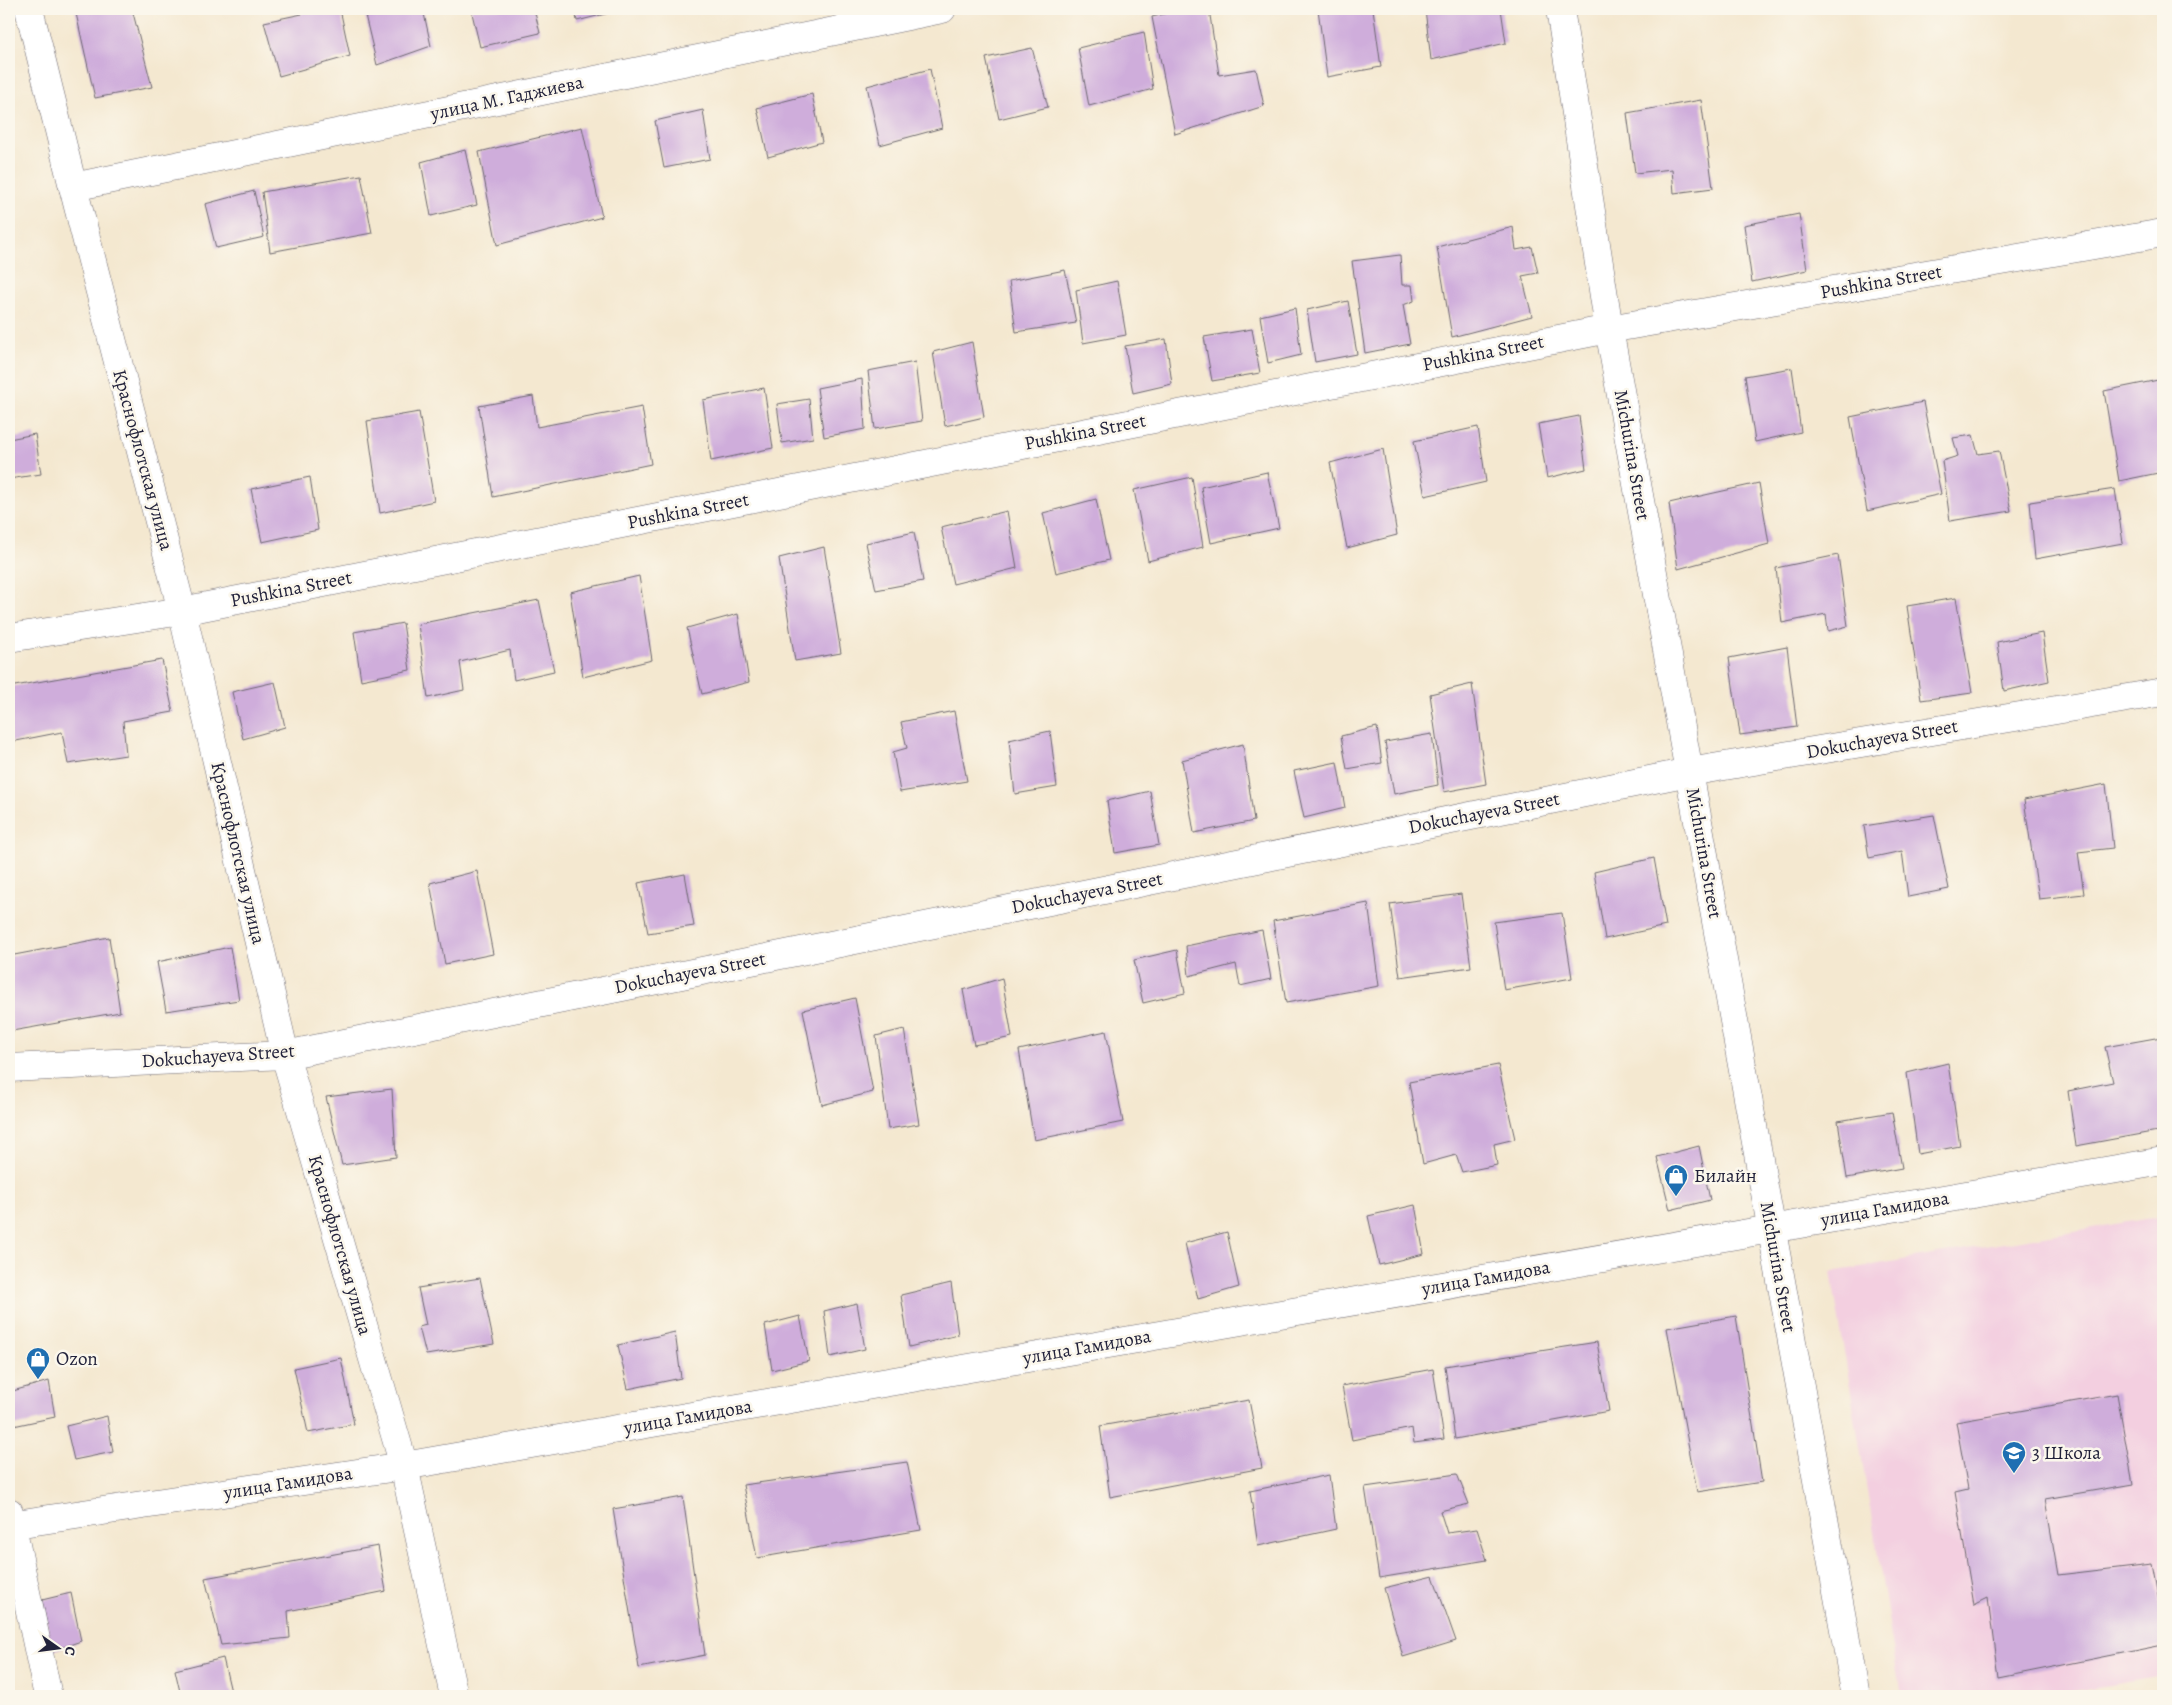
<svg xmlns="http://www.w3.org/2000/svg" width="2172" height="1705" viewBox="0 0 2172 1705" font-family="Alegreya,serif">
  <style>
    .built { fill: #f3cfe0 }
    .building { fill: #cfaddb }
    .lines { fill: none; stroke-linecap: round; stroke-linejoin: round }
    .minor-casing { stroke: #6c676f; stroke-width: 29 }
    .minor { stroke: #fff; stroke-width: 28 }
    .labels { text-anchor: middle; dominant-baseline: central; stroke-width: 5; stroke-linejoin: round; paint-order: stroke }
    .street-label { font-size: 19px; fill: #22223b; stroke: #fbf7ec }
    .poi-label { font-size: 19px; fill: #22223b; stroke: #fbf7ec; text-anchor: start }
  </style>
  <rect width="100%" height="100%" fill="#fbf7ec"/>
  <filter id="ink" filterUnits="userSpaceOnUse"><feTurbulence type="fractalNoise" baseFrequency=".02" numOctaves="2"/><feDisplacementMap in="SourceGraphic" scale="10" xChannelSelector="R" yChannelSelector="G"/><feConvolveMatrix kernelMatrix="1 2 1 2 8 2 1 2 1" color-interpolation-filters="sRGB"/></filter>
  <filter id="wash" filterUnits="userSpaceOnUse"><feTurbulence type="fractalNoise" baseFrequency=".0096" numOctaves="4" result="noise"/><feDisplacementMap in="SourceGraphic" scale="20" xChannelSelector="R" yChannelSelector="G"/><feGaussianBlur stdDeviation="1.12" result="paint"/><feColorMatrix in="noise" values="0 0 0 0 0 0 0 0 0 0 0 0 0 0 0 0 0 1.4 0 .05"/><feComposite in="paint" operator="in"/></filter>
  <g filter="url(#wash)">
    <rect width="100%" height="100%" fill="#f4e8d0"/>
    <path class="built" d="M 2163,1216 L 2163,1676 L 2045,1696 L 1901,1696 L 1831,1272 Z"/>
    <g id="blocks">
      <g class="building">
        <path d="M 75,9 L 132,9 L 152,87 L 95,98 Z"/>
        <path d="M 302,9 L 340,9 L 350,56 L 279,76 L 264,22 L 302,14 Z"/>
        <path d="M 371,9 L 423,9 L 431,46 L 377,65 L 364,11 Z"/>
        <path d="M 471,9 L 534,9 L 540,33 L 480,47 Z"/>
        <path d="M 575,9 L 625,9 L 577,21 Z"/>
        <path d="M 1184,9 L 1209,9 L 1219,75 L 1256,69 L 1264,106 L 1175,134 L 1152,17 Z"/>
        <path d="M 1318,9 L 1373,9 L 1381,67 L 1327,77 Z"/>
        <path d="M 1425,9 L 1501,9 L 1506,43 L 1431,60 Z"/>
        <path d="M 1144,32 L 1153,89 L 1089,106 L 1078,48 Z"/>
        <path d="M 1032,48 L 1048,107 L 999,119 L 986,58 Z"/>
        <path d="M 930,69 L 942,128 L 880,145 L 867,86 Z"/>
        <path d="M 812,94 L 822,142 L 768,157 L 757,108 Z"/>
        <path d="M 1701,100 L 1713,188 L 1674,193 L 1672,169 L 1635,173 L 1627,113 Z"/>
        <path d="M 703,110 L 710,159 L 664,168 L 655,121 Z"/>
        <path d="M 582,127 L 602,217 L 497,245 L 479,152 Z"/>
        <path d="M 465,150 L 477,205 L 431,216 L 421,162 Z"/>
        <path d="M 361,175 L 372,233 L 270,252 L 262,192 Z"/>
        <path d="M 254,191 L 264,237 L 216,248 L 205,204 Z"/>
        <path d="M 1799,214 L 1807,270 L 1752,282 L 1744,225 Z"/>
        <path d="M 1513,227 L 1516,250 L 1532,247 L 1538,273 L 1522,276 L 1532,316 L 1452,337 L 1437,247 Z"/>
        <path d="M 1400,255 L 1402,285 L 1412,285 L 1414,301 L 1403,305 L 1410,344 L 1365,353 L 1352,261 Z"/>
        <path d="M 1065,270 L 1076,323 L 1016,332 L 1009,281 Z"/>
        <path d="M 1117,281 L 1126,335 L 1083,343 L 1076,290 Z"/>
        <path d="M 1348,301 L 1357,354 L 1315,362 L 1307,310 Z"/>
        <path d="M 1295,308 L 1301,355 L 1268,363 L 1260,316 Z"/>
        <path d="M 1252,329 L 1260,373 L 1212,381 L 1204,337 Z"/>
        <path d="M 1166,339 L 1172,384 L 1133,393 L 1125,346 Z"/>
        <path d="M 972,342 L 984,417 L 945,426 L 933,352 Z"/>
        <path d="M 915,362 L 922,421 L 875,429 L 868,371 Z"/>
        <path d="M 1792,368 L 1801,432 L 1755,442 L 1745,376 Z"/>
        <path d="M 862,379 L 865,429 L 824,437 L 817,388 Z"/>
        <path d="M 2163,379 L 2163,472 L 2119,481 L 2104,391 Z"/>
        <path d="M 764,388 L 773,448 L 711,461 L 703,400 Z"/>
        <path d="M 533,396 L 537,427 L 642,407 L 651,464 L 493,497 L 479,406 Z"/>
        <path d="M 809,399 L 813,438 L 782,443 L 777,404 Z"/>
        <path d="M 1923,402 L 1941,494 L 1867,511 L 1850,417 Z"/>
        <path d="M 419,412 L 434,501 L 380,513 L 367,421 Z"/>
        <path d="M 1579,416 L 1586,469 L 1547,478 L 1538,424 Z"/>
        <path d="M 1478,427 L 1486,482 L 1425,496 L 1414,441 Z"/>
        <path d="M 35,434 L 41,474 L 9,479 L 9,439 Z"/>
        <path d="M 1973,435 L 1978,454 L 1999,451 L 2011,511 L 1950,521 L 1942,461 L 1958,456 L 1953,438 Z"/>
        <path d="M 1383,449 L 1397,535 L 1347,548 L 1330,463 Z"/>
        <path d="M 1267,472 L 1279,528 L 1211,543 L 1201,487 Z"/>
        <path d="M 310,477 L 318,530 L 262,542 L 251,489 Z"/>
        <path d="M 1192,477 L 1203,547 L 1148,561 L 1134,490 Z"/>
        <path d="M 1759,483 L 1769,544 L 1678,569 L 1669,503 Z"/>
        <path d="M 2115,489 L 2123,543 L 2035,559 L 2030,502 Z"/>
        <path d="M 1096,499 L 1109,560 L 1056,573 L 1043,513 Z"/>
        <path d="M 1007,511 L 1017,568 L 953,584 L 941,527 Z"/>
        <path d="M 914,532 L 923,581 L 876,590 L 866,543 Z"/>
        <path d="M 824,547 L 841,653 L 795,661 L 779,558 Z"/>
        <path d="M 1838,555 L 1848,626 L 1828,631 L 1826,614 L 1782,623 L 1776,568 Z"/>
        <path d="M 639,576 L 652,660 L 583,677 L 570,592 Z"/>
        <path d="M 1956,598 L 1972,693 L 1921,700 L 1907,606 Z"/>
        <path d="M 539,600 L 554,671 L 514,680 L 510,650 L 460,662 L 464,690 L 428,698 L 418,624 Z"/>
        <path d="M 2163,608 L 2163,622 L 2162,622 L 2160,609 Z"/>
        <path d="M 738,614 L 749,682 L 702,694 L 687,628 Z"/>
        <path d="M 403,623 L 410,670 L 361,680 L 354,632 Z"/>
        <path d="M 2042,633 L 2049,681 L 2004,691 L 1997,642 Z"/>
        <path d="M 1787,647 L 1797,727 L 1740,735 L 1729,658 Z"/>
        <path d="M 162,660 L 173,712 L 123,721 L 126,755 L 68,764 L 62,732 L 11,742 L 9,687 Z"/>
        <path d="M 275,682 L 285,727 L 243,739 L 232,692 Z"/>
        <path d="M 1472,684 L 1486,784 L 1444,792 L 1430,694 Z"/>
        <path d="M 954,711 L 967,781 L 900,792 L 893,752 L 907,748 L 901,722 Z"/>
        <path d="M 1377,727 L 1382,763 L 1347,769 L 1341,736 Z"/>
        <path d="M 1050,731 L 1057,787 L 1015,794 L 1009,740 Z"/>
        <path d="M 1432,734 L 1438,785 L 1394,794 L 1385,742 Z"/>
        <path d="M 1243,744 L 1254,821 L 1194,833 L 1182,760 Z"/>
        <path d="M 1337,762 L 1345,808 L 1304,818 L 1294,771 Z"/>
        <path d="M 2106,784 L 2113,848 L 2078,852 L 2084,894 L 2039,899 L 2024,800 Z"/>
        <path d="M 1150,791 L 1159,845 L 1115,853 L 1107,801 Z"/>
        <path d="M 1934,815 L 1949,889 L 1908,897 L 1902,851 L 1869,858 L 1864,826 Z"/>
        <path d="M 1654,858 L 1666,926 L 1605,939 L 1594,872 Z"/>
        <path d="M 477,871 L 493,954 L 445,964 L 430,883 Z"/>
        <path d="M 685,874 L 694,926 L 648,933 L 638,883 Z"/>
        <path d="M 1461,894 L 1471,967 L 1400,977 L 1390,904 Z"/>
        <path d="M 1368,903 L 1379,986 L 1286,1003 L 1273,921 Z"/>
        <path d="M 1562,913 L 1572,978 L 1504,990 L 1494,922 Z"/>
        <path d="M 1262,930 L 1271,979 L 1240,986 L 1236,964 L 1189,976 L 1186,946 Z"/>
        <path d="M 109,937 L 120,1012 L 12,1031 L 9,1003 L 9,956 Z"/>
        <path d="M 230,947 L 239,1000 L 166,1011 L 157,962 Z"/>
        <path d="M 1177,950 L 1185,993 L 1143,1003 L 1134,960 Z"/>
        <path d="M 1002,978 L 1012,1037 L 974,1045 L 963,990 Z"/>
        <path d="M 855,998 L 873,1092 L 822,1105 L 803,1010 Z"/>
        <path d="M 904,1029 L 919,1124 L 888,1129 L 876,1036 Z"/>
        <path d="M 1106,1031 L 1123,1122 L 1034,1140 L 1019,1050 Z"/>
        <path d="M 2161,1037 L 2163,1052 L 2163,1130 L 2076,1146 L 2068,1091 L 2113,1082 L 2105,1047 Z"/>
        <path d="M 1948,1063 L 1960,1146 L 1918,1154 L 1907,1073 Z"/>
        <path d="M 1498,1065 L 1515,1139 L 1494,1144 L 1497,1165 L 1462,1172 L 1456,1155 L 1423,1164 L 1409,1082 Z"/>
        <path d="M 392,1089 L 396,1157 L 342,1165 L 326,1097 Z"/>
        <path d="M 1892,1112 L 1902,1168 L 1847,1178 L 1838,1121 Z"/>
        <path d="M 1699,1146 L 1710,1200 L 1670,1210 L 1657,1157 Z"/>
        <path d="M 1415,1205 L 1424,1254 L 1379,1265 L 1368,1216 Z"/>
        <path d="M 1227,1232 L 1239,1287 L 1198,1299 L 1185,1243 Z"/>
        <path d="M 480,1278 L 494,1344 L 426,1355 L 419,1327 L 426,1325 L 418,1288 Z"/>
        <path d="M 951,1283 L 958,1335 L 909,1347 L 901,1295 Z"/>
        <path d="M 857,1303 L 865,1349 L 830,1357 L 824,1311 Z"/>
        <path d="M 800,1316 L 809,1361 L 772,1370 L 765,1325 Z"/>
        <path d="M 1736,1316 L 1762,1482 L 1697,1492 L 1667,1328 Z"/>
        <path d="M 675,1332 L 681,1378 L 628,1389 L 618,1345 Z"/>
        <path d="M 1597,1342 L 1609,1411 L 1455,1439 L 1445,1366 Z"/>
        <path d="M 341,1358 L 354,1424 L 308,1433 L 294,1368 Z"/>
        <path d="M 1433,1369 L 1444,1439 L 1414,1443 L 1412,1428 L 1352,1440 L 1342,1386 Z"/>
        <path d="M 49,1381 L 55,1417 L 9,1427 L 9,1392 Z"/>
        <path d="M 2117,1394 L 2133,1484 L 2045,1499 L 2058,1575 L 2152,1564 L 2163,1623 L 2163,1645 L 1998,1678 L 1988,1598 L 1974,1605 L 1955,1492 L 1968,1489 L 1956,1422 Z"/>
        <path d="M 1249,1400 L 1262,1468 L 1110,1497 L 1100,1426 Z"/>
        <path d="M 107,1416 L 113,1452 L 74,1460 L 66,1426 Z"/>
        <path d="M 907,1462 L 921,1530 L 757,1558 L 743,1485 Z"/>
        <path d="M 1457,1474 L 1469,1504 L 1440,1511 L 1447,1533 L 1477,1529 L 1487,1560 L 1379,1578 L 1365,1487 Z"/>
        <path d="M 1329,1475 L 1336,1529 L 1258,1546 L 1250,1491 Z"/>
        <path d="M 683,1497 L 705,1655 L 639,1668 L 613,1509 Z"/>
        <path d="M 378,1546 L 386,1591 L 288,1611 L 290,1638 L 221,1645 L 205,1578 Z"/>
        <path d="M 1433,1576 L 1456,1641 L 1403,1657 L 1384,1588 Z"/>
        <path d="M 71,1593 L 81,1641 L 52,1651 L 42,1600 Z"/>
        <path d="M 223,1658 L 232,1696 L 181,1696 L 175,1670 Z"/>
        <path d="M 690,1691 L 691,1696 L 669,1696 L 669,1695 Z"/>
      </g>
    </g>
  </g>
  <g filter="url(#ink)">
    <use href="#blocks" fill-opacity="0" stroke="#6c676f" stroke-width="1"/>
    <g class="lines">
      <g class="minor-casing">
        <g id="minor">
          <path d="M 29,9 L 73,187 L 182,611 L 285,1055 L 404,1466 L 454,1696"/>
          <path d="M 1560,9 L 1609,329 L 1856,1696"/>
          <path d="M 73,187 L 942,9"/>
          <path d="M 9,638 L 182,611 L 1609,329 L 2163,233"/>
          <path d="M 9,1068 L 285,1055 L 1689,772 L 2163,692"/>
          <path d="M 9,1512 L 48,1696"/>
          <path d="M 9,1525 L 404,1466 L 2163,1161"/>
        </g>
      </g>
      <use href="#minor" class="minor"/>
    </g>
  </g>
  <defs>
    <g id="shop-pin" transform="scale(1.25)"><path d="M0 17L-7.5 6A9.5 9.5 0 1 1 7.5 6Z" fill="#1f6fb2" stroke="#fbf7ec"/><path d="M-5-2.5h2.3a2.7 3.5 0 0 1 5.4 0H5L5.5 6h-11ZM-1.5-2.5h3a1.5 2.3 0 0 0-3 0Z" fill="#fff"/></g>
    <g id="school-pin" transform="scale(1.25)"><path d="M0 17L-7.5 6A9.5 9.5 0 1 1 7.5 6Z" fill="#1f6fb2" stroke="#fbf7ec"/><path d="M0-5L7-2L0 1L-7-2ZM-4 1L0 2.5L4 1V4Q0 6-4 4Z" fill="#fff"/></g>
  </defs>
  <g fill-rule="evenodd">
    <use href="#shop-pin" x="1676" y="1176"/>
    <use href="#shop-pin" x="38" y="1359"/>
    <use href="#school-pin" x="2014" y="1453"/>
  </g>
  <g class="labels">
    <g class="street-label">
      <text transform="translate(507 98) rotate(-12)">улица М. Гаджиева</text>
      <text transform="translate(1881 282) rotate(-10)">Pushkina Street</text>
      <text transform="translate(1483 353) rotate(-11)">Pushkina Street</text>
      <text transform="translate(1085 432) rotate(-11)">Pushkina Street</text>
      <text transform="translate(1632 455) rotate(80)">Michurina Street</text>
      <text transform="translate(143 460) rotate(75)">Краснофлотская улица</text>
      <text transform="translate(688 511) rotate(-11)">Pushkina Street</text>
      <text transform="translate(291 589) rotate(-11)">Pushkina Street</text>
      <text transform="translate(1882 739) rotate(-10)">Dokuchayeva Street</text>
      <text transform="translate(1484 813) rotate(-11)">Dokuchayeva Street</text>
      <text transform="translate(238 853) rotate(77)">Краснофлотская улица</text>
      <text transform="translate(1704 853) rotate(80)">Michurina Street</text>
      <text transform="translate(1087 893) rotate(-11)">Dokuchayeva Street</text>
      <text transform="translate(690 973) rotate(-11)">Dokuchayeva Street</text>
      <text transform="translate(218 1056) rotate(-4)">Dokuchayeva Street</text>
      <text transform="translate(1885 1209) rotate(-10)">улица Гамидова</text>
      <text transform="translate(340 1245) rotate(74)">Краснофлотская улица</text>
      <text transform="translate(1778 1267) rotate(80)">Michurina Street</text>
      <text transform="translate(1486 1278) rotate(-10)">улица Гамидова</text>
      <text transform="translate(1087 1347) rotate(-10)">улица Гамидова</text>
      <text transform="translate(688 1417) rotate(-10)">улица Гамидова</text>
      <text transform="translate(288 1483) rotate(-9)">улица Гамидова</text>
    </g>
    <g class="poi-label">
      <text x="1694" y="1176">Билайн</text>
      <text x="56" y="1359">Ozon</text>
      <text x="2032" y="1453">3 Школа</text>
    </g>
  </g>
  <rect width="2172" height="1705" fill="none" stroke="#fbf7ec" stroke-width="30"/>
  <g transform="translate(58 1648) rotate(104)" stroke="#fbf7ec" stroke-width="4" paint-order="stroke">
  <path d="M0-4L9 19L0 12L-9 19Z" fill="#22223b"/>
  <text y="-8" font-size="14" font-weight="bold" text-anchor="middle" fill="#22223b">С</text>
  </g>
</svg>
